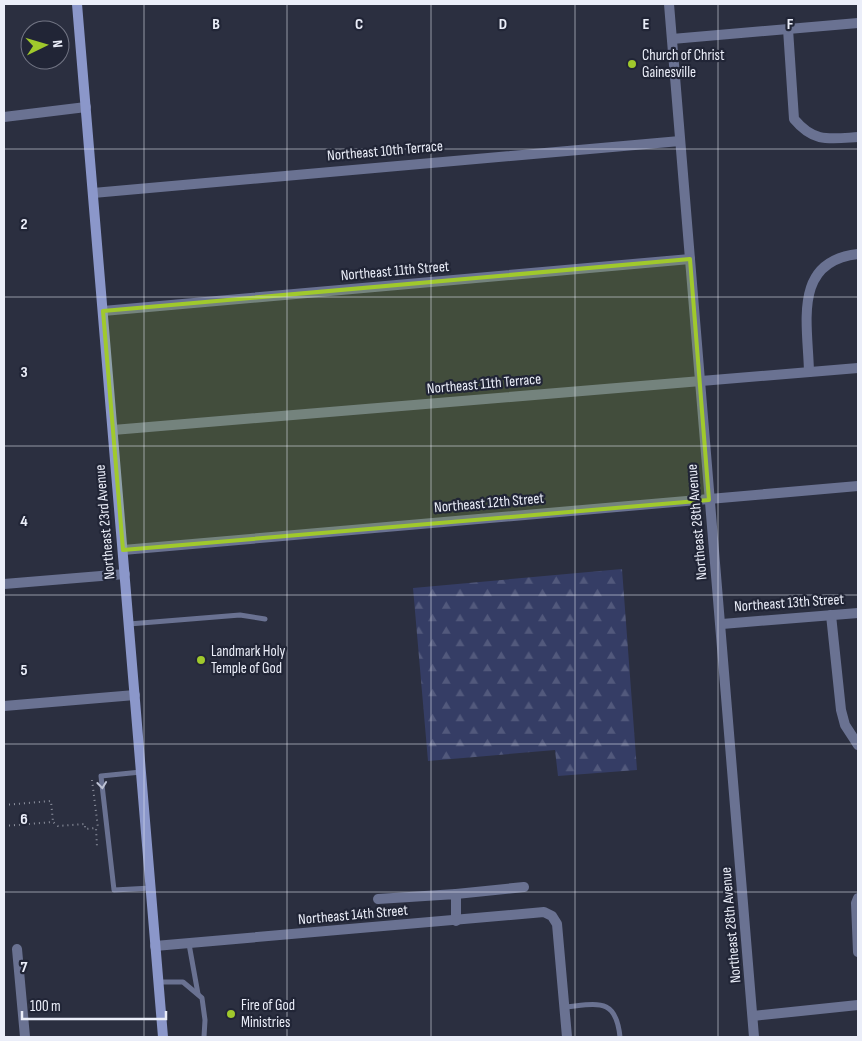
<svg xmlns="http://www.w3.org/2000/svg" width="862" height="1041" viewBox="0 0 862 1041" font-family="'Sofia Sans Condensed',sans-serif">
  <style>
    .forest { fill: url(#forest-firs) }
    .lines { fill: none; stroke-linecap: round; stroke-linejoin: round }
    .path { stroke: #8d919e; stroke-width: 2; stroke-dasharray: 1 4; stroke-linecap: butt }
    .lane { stroke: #6a7292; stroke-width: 5 }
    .street { stroke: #6a7292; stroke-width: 10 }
    .secondary { stroke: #8b97ca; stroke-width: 10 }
    .oneway { stroke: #bec3d5 }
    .marked { fill: #a0c92c; fill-opacity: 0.2; stroke: #a0c92c; stroke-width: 4; stroke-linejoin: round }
    .grid { fill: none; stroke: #ebeef9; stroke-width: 1; stroke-opacity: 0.55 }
    .poi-dot { fill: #a0c92c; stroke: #212536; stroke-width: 2 }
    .labels { text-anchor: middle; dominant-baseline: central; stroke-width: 4.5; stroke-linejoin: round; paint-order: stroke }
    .poi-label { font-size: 15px; fill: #ebeef9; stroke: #212536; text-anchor: start }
    .street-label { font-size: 15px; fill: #ebeef9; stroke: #212536 }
    .grid-label { font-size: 16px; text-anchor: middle; font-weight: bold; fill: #ebeef9; stroke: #212536; stroke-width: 4.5; stroke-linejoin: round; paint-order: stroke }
  </style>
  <defs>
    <pattern id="forest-firs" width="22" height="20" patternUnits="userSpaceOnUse" patternTransform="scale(1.25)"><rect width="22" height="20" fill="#353d65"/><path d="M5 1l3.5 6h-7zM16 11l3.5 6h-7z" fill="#52597c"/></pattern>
  </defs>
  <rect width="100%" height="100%" fill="#2b2f40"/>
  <path class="forest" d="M 622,569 L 637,770 L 558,776 L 555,750 L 428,761 L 413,588 Z"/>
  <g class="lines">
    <g class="path">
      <path d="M 92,780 L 98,828"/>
      <path d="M 4,805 L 51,801 L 53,822"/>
      <path d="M 4,826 L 53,822 L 58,826 L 85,824 L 85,829 L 96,828 L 97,847"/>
    </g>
    <g class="lane">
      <path d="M 129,624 L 240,615 L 265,619"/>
      <path d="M 141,772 L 101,776 L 114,890 L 151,888"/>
      <path d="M 189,944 L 198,994"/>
      <path d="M 158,982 L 183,982 L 202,998 L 205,1020 L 204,1037"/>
      <path d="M 564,1007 C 598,1004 616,997 620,1037"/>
    </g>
    <g class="street">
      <path d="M 669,4 L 754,1037"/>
      <path d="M 788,29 L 794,119 C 814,143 829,139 858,137"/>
      <path d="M 672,39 L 858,23"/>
      <path d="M 4,117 L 86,107"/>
      <path d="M 93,193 L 680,141"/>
      <path d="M 103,311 L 690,259"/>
      <path d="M 809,372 C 808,324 792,261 858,254"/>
      <path d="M 113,430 L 858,368"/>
      <path d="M 123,550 L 858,486"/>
      <path d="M 4,584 L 125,574"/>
      <path d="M 831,615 L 841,710 L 845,725 L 858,745"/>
      <path d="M 722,624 L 858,613"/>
      <path d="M 4,706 L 135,695"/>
      <path d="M 456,894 L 524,887"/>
      <path d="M 858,898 L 856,903 L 858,952"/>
      <path d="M 378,899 L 456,894 L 456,921"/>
      <path d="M 155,946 L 544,912 L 552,916 L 557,924 L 567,1037"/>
      <path d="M 17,949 L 25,1037"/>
      <path d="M 753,1016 L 858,1005"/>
    </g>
    <path class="secondary" d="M 77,4 L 163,1037"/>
  </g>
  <defs><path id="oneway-chevron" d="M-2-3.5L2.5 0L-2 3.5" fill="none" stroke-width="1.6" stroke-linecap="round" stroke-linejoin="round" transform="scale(1.25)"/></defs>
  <use class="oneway" href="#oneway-chevron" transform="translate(102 785) rotate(84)"/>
  <path class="marked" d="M 690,259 L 709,500 L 123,550 L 103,311 Z"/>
  <path class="grid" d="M 144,4 L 144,1037M 287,4 L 287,1037M 431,4 L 431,1037M 575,4 L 575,1037M 718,4 L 718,1037M 4,149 L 858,149M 4,297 L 858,297M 4,446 L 858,446M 4,595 L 858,595M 4,744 L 858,744M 4,892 L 858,892"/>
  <g class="poi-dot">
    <circle cx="632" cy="64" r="5"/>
    <circle cx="201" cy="660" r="5"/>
    <circle cx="231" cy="1014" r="5"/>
  </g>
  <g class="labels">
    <g class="poi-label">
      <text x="642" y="55">Church of Christ<tspan x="642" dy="17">Gainesville</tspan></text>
      <text x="211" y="651">Landmark Holy<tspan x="211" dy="17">Temple of God</tspan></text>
      <text x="241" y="1005">Fire of God<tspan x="241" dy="17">Ministries</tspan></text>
    </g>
    <g class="street-label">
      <text transform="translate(385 151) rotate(-5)">Northeast 10th Terrace</text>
      <text transform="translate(395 271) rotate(-5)">Northeast 11th Street</text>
      <text transform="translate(484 384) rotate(-5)">Northeast 11th Terrace</text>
      <text transform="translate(489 503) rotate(-5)">Northeast 12th Street</text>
      <text transform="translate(105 522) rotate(-95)">Northeast 23rd Avenue</text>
      <text transform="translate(697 522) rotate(-95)">Northeast 28th Avenue</text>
      <text transform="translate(789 603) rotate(-4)">Northeast 13th Street</text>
      <text transform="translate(353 915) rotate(-5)">Northeast 14th Street</text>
      <text transform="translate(731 925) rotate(-95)">Northeast 28th Avenue</text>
    </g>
  </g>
  <g class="grid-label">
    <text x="216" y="29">B</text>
    <text x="359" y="29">C</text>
    <text x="503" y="29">D</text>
    <text x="646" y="29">E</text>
    <text x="790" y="29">F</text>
    <text x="24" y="229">2</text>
    <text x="24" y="377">3</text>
    <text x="24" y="526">4</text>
    <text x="24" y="675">5</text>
    <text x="24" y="824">6</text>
    <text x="24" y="972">7</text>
  </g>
  <rect width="862" height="1041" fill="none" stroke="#ebeef9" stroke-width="10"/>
  <g transform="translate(45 45) rotate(85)"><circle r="24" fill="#212536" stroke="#727584"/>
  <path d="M0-4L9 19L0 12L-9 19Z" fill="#a0c92c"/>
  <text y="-8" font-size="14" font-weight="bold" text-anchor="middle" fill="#ebeef9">N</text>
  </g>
  <path d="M22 1011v8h144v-8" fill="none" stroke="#ebeef9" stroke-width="2.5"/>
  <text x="30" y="1011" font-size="15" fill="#ebeef9" stroke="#212536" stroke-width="4" paint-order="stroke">100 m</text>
</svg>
